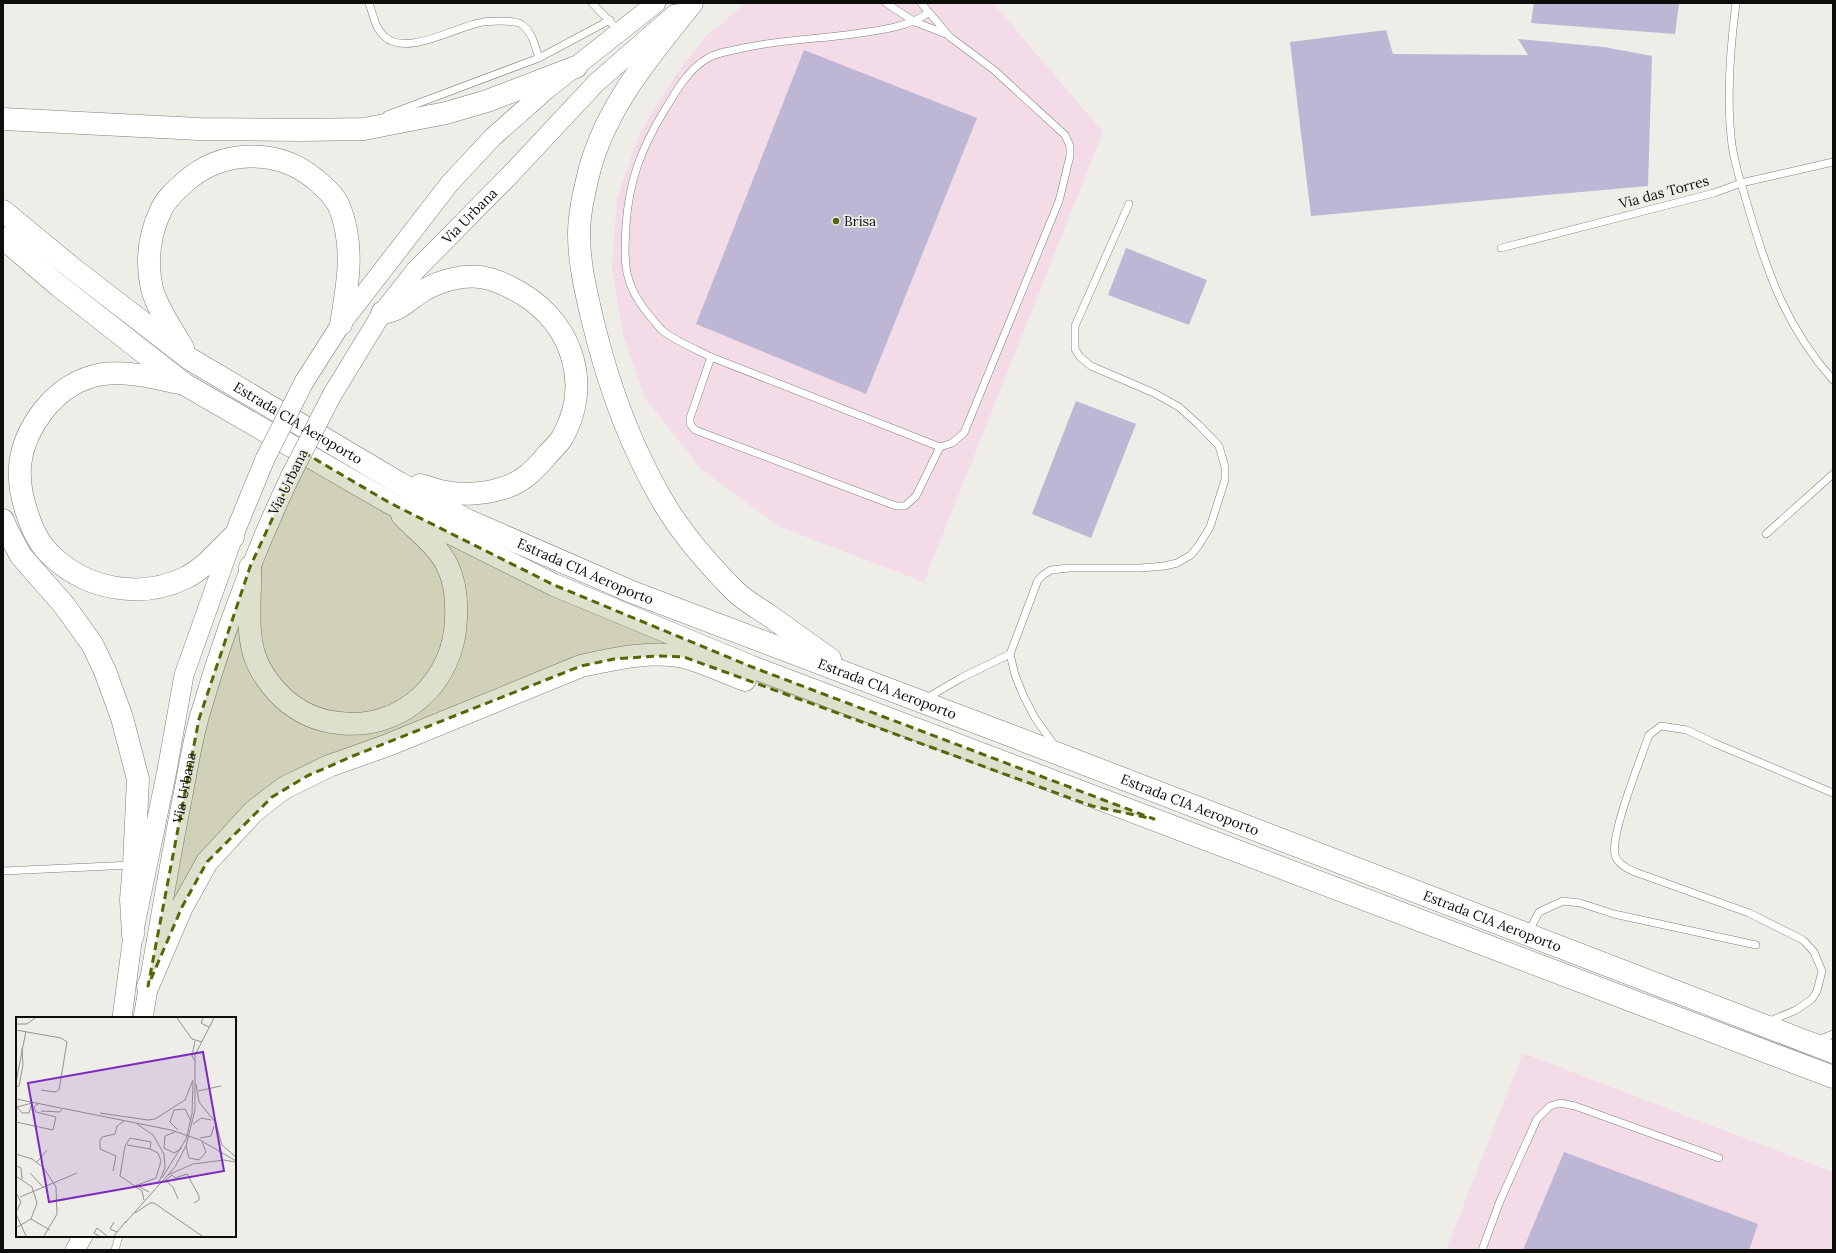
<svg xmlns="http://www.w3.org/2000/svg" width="1836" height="1253" viewBox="0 0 1836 1253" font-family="Lora,serif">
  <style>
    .industrial { fill: #f3dce8 }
    .building { fill: #bdb6d5 }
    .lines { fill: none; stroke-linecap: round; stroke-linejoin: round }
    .service-casing { stroke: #7f7e78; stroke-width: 8 }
    .secondary-casing { stroke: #7f7e78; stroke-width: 20 }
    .trunk-casing { stroke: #7f7e78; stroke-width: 23 }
    .service { stroke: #fff; stroke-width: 7 }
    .secondary { stroke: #fff; stroke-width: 19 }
    .trunk { stroke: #fff; stroke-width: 22 }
    .secondary-bridge-casing { stroke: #7f7e78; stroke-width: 20; stroke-linecap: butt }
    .secondary-bridge { stroke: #fff; stroke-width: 19 }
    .marked { fill: #5a6507; fill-opacity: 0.2; stroke: #5a6507; stroke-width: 3; stroke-dasharray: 8 5; stroke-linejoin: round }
    .poi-dot { fill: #5a6507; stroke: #efede7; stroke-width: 1.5 }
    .labels { text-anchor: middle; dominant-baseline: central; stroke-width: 3.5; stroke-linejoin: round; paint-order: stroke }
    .street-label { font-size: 14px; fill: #0d0d0b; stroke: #efede7 }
    .poi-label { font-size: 14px; fill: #0d0d0b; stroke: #efede7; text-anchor: start }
    .inset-road { fill: none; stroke: #95938f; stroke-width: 1 }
    .view { fill: #7b2cbf; fill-opacity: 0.15; stroke: #7b2cbf; stroke-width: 2 }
    .inset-edge { fill: none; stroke: #0d0d0b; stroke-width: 2 }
  </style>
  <rect width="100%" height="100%" fill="#efede7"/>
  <g class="industrial">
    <path d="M 746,3 L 993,3 L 1103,132 L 924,582 L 780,527 L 702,470 L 645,398 L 623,335 L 612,269 L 617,198 L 640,132 L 682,66 L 706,36 Z"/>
    <path d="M 1523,1053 L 1833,1172 L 1833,1250 L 1446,1250 Z"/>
  </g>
  <g class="building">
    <path d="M 1534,3 L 1679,3 L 1675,34 L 1531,23 Z"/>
    <path d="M 1386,30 L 1393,54 L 1528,55 L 1518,39 L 1604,47 L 1652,56 L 1648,186 L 1311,216 L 1290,42 Z"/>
    <path d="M 804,50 L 977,118 L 866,394 L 696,324 Z"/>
    <path d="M 1126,248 L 1207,280 L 1189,325 L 1108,295 Z"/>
    <path d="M 1076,401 L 1136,424 L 1091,538 L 1032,514 Z"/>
    <path d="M 1564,1152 L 1758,1224 L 1749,1250 L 1523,1250 Z"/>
  </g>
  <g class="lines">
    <g class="service-casing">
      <g id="service">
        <path d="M 369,3 C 373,14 375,28 384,36 C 405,57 453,28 479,23 C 485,21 493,21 500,21 C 506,21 515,21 521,24 C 532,31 535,46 539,58 L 610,20"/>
        <path d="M 592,3 L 619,31"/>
        <path d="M 886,3 L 915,22 L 946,34"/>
        <path d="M 921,3 L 950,37 L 994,70 L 1065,135 L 1070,146 L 1070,156 L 1059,201 L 964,433 L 952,443 L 940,447 L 916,496 L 905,506 L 896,506 L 695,430 L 690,424 L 690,418 L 711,357 C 697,350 674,340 663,331 C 658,327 654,320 649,315 C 623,284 624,264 626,225 C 629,181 641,149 664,111 C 676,92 687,70 708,58 C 718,52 731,51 743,48 C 779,40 817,39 854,34 C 880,30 906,28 928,13"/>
        <path d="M 1736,3 C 1730,49 1726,99 1732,145 C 1735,167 1743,189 1749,210 C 1768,275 1787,328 1833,380"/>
        <path d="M 387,115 L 539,58"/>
        <path d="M 1501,248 L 1714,193 L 1741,183 L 1833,162"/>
        <path d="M 711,357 L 940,447"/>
        <path d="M 1766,534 L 1833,474"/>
        <path d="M 925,699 L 961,678 L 1010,654"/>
        <path d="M 1055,746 L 1035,718 L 1024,697 L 1015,675 L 1010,654 L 1038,580 L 1043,575 L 1051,570 L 1069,568 L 1140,568 L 1165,566 L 1177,563 L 1191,555 L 1199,545 L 1210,527 L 1225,480 L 1225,467 L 1219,446 L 1199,425 L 1179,407 L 1154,393 L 1091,366 L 1080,357 L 1075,349 L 1075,326 L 1129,204"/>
        <path d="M 3,871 L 132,865"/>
        <path d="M 1528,933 L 1539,912 L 1563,901 L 1580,903 L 1614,914 L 1756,945"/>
        <path d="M 1768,1022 L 1796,1010 L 1812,999 L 1817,991 L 1822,971 L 1814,952 L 1803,940 L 1749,913 L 1635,872 C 1628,869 1617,864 1615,855 C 1610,835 1641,758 1649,735 L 1661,726 L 1687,730 L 1714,743 L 1833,793"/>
        <path d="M 1816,1041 L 1833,1034"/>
        <path d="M 115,1250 L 119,1236"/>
        <path d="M 1482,1250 L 1500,1201 L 1537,1119 L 1550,1106 L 1560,1103 L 1575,1106 L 1719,1158"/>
      </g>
    </g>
    <g class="secondary-casing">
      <g id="secondary">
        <path d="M 304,382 L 341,324 L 450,183 L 493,137 L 546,90 L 656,3"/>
        <path id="s1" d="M 332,395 L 382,313 L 416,270 L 509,176 L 596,83 L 675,14"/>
        <path d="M 122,1018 L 133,935 L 167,770 L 184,675 L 233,537 L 265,459"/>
        <path id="s2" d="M 143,1018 C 156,944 168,869 183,795 C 188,769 192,743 199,718 C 223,634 254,553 291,475"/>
        <path d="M 75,1250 L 83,1236"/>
      </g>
    </g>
    <g class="trunk-casing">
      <g id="trunk">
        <path d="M 692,3 C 651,54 608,104 590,168 C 585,189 579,212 579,234 C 579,264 586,292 593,322 C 608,384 630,445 662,500 C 681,533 708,564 735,591 C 744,600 756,607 767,614 C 788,629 809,644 830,659"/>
        <path d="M 3,119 L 199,129 L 301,130 L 364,129 L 446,113 L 487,101 L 576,67"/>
        <path id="s3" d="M 3,211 L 72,268 L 190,359 L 399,483 L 467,520 L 632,592 L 1004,733 L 1833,1052"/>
        <path d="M 3,238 L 59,286 L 184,384 L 390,503 L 554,585 L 752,667 L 1833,1077"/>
        <path d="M 382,313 C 400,311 409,299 424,290 C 440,281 461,275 480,277 C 496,279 511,287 524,295 C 573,326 592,386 562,438 C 558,444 553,449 548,454 C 535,470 521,484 500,489 C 484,494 463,495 446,492 C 437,491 429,487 420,485"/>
        <path d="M 183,348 C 172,329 158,310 152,289 C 146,262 149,235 161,210 C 166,199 176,190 185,182 C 221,150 276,147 315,179 C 323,186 334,195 339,206 C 355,245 348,284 341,324"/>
        <path d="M 180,383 C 155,378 129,371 103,374 C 78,378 58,392 43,411 C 17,445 14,477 28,516 C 33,531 41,547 53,557 C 88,590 142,599 185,578 C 204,569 218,551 233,537"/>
        <path d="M 3,520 L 7,530 L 21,556 L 64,605 L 92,644 L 105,671 L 122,718 L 138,779 L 134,865 L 131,899 L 133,935"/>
        <path d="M 250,567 C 251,596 246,627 254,654 C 259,670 271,686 282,697 C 298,712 318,721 339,723 C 402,731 455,681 456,618 C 457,600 455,581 447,565 C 437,545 417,531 402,515"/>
        <path d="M 148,986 L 182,907 L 207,862 L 253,812 L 272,797 L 286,787 L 329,766 L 388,745 L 581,666 C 613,659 651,650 684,657 C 704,662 726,673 745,680"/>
      </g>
    </g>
    <use href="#service" class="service"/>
    <use href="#secondary" class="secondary"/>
    <use href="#trunk" class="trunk"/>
    <g class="secondary-bridge-casing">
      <g id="secondary-bridge">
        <path d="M 265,459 L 304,382"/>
        <path d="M 291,475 L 332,395"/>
      </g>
    </g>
    <use href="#secondary-bridge" class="secondary-bridge"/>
  </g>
  <path class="marked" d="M 303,452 L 390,503 L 554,585 L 752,667 L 1154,819 L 1092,806 L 684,657 L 657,656 L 614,659 L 581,666 L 353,756 L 307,776 L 272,797 L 207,862 L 182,907 L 148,986 L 199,719 L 250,567 Z"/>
  <circle class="poi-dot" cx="836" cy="221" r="4"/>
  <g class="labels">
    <g class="street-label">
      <text transform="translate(1664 192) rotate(-15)">Via das Torres</text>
      <text stroke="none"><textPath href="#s1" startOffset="227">Via Urbana</textPath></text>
      <text stroke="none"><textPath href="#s3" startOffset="364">Estrada CIA Aeroporto</textPath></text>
      <text transform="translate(288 482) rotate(-64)">Via Urbana</text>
      <text stroke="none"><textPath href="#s3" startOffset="688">Estrada CIA Aeroporto</textPath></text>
      <text stroke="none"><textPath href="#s3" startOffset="1012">Estrada CIA Aeroporto</textPath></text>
      <text stroke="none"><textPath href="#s2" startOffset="234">Via Urbana</textPath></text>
      <text stroke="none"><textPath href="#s3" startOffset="1336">Estrada CIA Aeroporto</textPath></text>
      <text stroke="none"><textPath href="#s3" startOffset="1660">Estrada CIA Aeroporto</textPath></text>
    </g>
    <g class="poi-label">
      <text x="844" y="221">Brisa</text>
    </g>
  </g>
  <g transform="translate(16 1017)">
    <rect width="220" height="220" fill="#efede7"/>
    <path class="inset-road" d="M 161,1 L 176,22 L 186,25M 187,1 L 185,6 L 193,10M 0,7 L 11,7 L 19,1M 0,13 L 45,21 L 51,25 L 43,73 L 39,75 L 25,73M 179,44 L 176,39 L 179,24M 0,65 L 10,14M 180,67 L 183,85 L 200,106 L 206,128 L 220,140M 0,70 L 3,69 L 7,48 L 6,31M 182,74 L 205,69M 0,82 L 155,113 L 184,123 L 220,144M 1,90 L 6,96 L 13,96 L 16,86M 1,90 L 16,86M 25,94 L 44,95 L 46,92M 84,96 L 132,103 L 139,102 L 169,83 L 177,63M 0,105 L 37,113 L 40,100 L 20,95 L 18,90 L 22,87M 121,107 L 137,118 L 148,137 L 149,151 L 142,167M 177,107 L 185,101 L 195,103M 162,113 L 154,105 L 158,93 L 169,92 L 175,104M 159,115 L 149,119 L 148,131 L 158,136 L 166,131M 184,121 L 195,119 L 198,109M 111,128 L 134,132M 170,129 L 173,141 L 183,143 L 190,135 L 186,125M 0,137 L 16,142 L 27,150 L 40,170 L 41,197 L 28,219M 21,145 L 31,133M 0,149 L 5,151 L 6,162M 97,154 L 100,139 L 84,132 L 84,124 L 86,120 L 99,117 L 101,109 L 108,104M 14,156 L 28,171M 152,158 L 177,147 L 208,143 L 219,145M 0,159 L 16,170 L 21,186 L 15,202 L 0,211M 146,161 L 170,122 L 176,97 L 177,65M 149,163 L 157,170 L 162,182M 150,163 L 156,158 L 159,161 L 171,157 L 183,179 L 183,183 L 178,186M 120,168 L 133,175M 119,169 L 140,161 L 145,144 L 142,136 L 134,132 L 135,125 L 114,121 L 109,129 L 104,159 L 126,174 L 128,183M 0,176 L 5,185 L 0,195M 4,180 L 61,156M 119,196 L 134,186 L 138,186 L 186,219M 0,197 L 10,219M 15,202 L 34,213M 98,205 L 94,212 L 101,215M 109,206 L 159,150 L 170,129 L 179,93 L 179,38 L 198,1M 83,219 L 78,216 L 81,211 L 91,219M 98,219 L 110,204"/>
    <path class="view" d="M 187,35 L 208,154 L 33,185 L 12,66 Z"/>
    <rect width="220" height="220" class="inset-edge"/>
  </g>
  <rect width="1836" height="1253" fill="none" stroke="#0d0d0b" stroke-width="8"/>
</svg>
